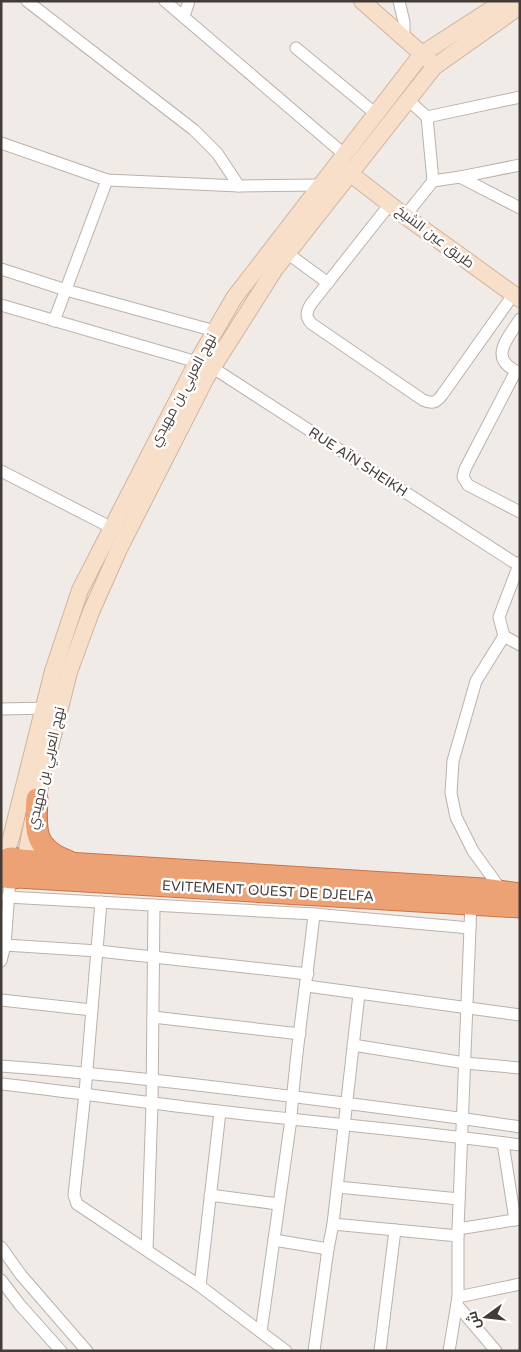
<svg xmlns="http://www.w3.org/2000/svg" width="521" height="1352" viewBox="0 0 521 1352" font-family="'Varela Round',Cairo,sans-serif">
  <style>
    .lines { fill: none; stroke-linecap: round; stroke-linejoin: round }
    .street-casing { stroke: #bbb1aa; stroke-width: 13 }
    .secondary-casing { stroke: #cfb39d; stroke-width: 18 }
    .highway-casing { stroke: #ca7347; stroke-width: 23 }
    .street { stroke: #fff; stroke-width: 11 }
    .secondary { stroke: #f8dfca; stroke-width: 16 }
    .highway { stroke: #eda276; stroke-width: 21 }
    .labels { text-anchor: middle; dominant-baseline: central; stroke-width: 5; stroke-linejoin: round; paint-order: stroke }
    .street-label { font-size: 14px; fill: #433b37; stroke: #fff }
  </style>
  <rect width="100%" height="100%" fill="#f1ebe7"/>
  <g class="lines">
    <g class="street-casing">
      <g id="street">
        <path d="M 27,1 L 194,130 L 217,153 L 239,186"/>
        <path d="M 165,1 L 345,155"/>
        <path d="M 399,1 L 404,22 L 404,38"/>
        <path d="M 184,16 L 189,1"/>
        <path d="M 296,48 L 376,114"/>
        <path d="M 408,100 L 427,117 L 520,97"/>
        <path d="M 1,143 L 107,180 L 239,186 L 320,185 L 325,188"/>
        <path d="M 460,177 L 520,165"/>
        <path d="M 433,181 L 460,177 L 520,208"/>
        <path d="M 390,204 L 311,304 C 306,312 305,317 312,324 L 423,400 C 432,404 436,403 442,395 L 513,295"/>
        <path d="M 405,216 L 433,181 L 427,117"/>
        <path d="M 287,253 L 328,283"/>
        <path d="M 1,269 L 66,290 L 215,331"/>
        <path d="M 1,305 L 197,362 L 213,368 L 518,565"/>
        <path d="M 520,319 C 507,340 487,359 520,373"/>
        <path d="M 54,321 L 107,180"/>
        <path d="M 516,371 L 465,469 L 463,477 L 468,485 L 520,512"/>
        <path d="M 1,471 L 118,531"/>
        <path d="M 520,562 L 499,617 L 504,636 L 520,645"/>
        <path d="M 1,709 L 49,708"/>
        <path d="M 502,891 L 473,851 L 456,817 L 451,793 L 453,761 L 476,681 L 504,636"/>
        <path d="M 7,897 L 314,914 L 470,928"/>
        <path d="M 101,902 L 85,1093 L 74,1195 L 77,1204 L 200,1286 L 286,1351"/>
        <path d="M 5,945 L 98,951 L 308,974"/>
        <path d="M 1,961 L 5,945 L 10,878"/>
        <path d="M 307,986 L 520,1015"/>
        <path d="M 1,1000 L 92,1010"/>
        <path d="M 153,1017 L 300,1034"/>
        <path d="M 353,1045 L 465,1063 L 520,1068"/>
        <path d="M 1,1066 C 111,1074 220,1087 328,1101 C 392,1109 456,1117 520,1127"/>
        <path d="M 1,1084 C 74,1092 146,1103 219,1111 C 319,1123 420,1131 520,1145"/>
        <path d="M 503,1143 L 515,1220"/>
        <path d="M 338,1187 L 459,1199"/>
        <path d="M 210,1195 L 278,1204"/>
        <path d="M 333,1224 L 458,1236"/>
        <path d="M 458,1229 L 520,1219"/>
        <path d="M 274,1240 L 328,1249"/>
        <path d="M 1,1247 L 21,1275 L 87,1351"/>
        <path d="M 147,1250 L 152,1104 L 154,905"/>
        <path d="M 1,1280 L 20,1305 L 61,1351"/>
        <path d="M 200,1286 L 220,1112"/>
        <path d="M 458,1297 L 520,1284"/>
        <path d="M 457,1305 L 496,1351"/>
        <path d="M 261,1332 L 291,1119 C 295,1051 307,982 314,914"/>
        <path d="M 314,1351 L 328,1249 L 333,1224 L 359,994"/>
        <path d="M 380,1351 L 395,1230"/>
        <path d="M 449,1351 L 458,1297 L 458,1229 L 471,903"/>
      </g>
    </g>
    <g class="secondary-casing">
      <g id="secondary">
        <path d="M 362,1 L 430,61"/>
        <path d="M 343,168 L 405,216 L 520,299"/>
        <path d="M 2,865 L 11,838 L 53,671 L 80,590 L 197,362 L 234,298 L 422,54 L 504,1"/>
        <path d="M 23,870 L 37,799 L 69,672 L 91,612 L 119,549 L 206,378 L 275,269 L 434,67 L 520,6"/>
      </g>
    </g>
    <g class="highway-casing">
      <g id="highway">
        <path d="M 37,799 C 35,830 34,849 68,861"/>
        <circle cx="12" cy="868" r="10"/>
        <path d="M 19,860 L 483,889 L 520,894"/>
        <path d="M 17,877 L 520,907"/>
      </g>
    </g>
    <use href="#street" class="street"/>
    <use href="#secondary" class="secondary"/>
    <use href="#highway" class="highway"/>
  </g>
  <g class="labels">
    <g class="street-label">
      <text transform="translate(435 237) rotate(37)">طريق عين الشيخ</text>
      <text transform="translate(183 390) rotate(-62)">نهج العربي بن مهيدي</text>
      <text transform="translate(358 462) rotate(33)">RUE AÏN SHEIKH</text>
      <text transform="translate(46 768) rotate(-77)">نهج العربي بن مهيدي</text>
      <text transform="translate(268 891) rotate(3)">EVITEMENT OUEST DE DJELFA</text>
    </g>
  </g>
  <rect width="521" height="1352" fill="none" stroke="#433b37" stroke-width="5"/>
  <g transform="translate(486 1317) rotate(255)" stroke="#ffffff" stroke-width="4" paint-order="stroke">
  <path d="M0-4L9 19L0 12L-9 19Z" fill="#433b37"/>
  <text y="-8" font-size="14" font-weight="bold" text-anchor="middle" fill="#433b37">ش</text>
  </g>
</svg>
